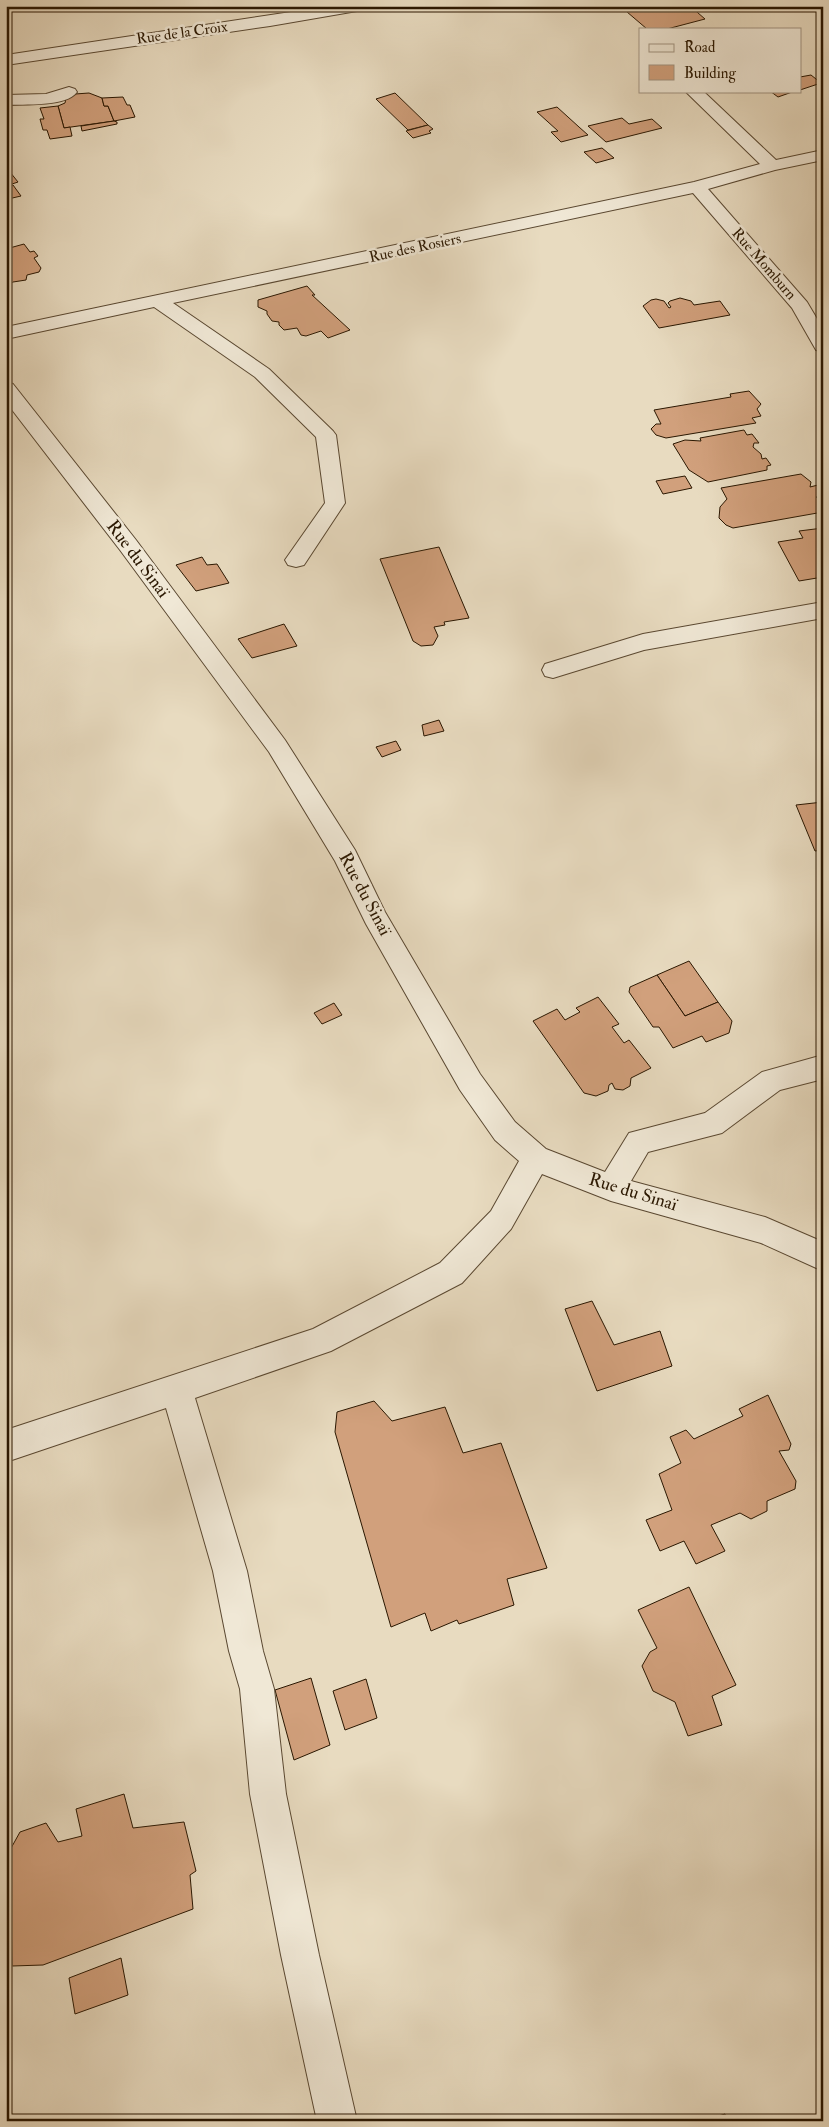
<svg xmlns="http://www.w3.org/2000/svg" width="829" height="2127" viewBox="0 0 829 2127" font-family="'IM FELL Double Pica',serif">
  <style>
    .building { fill: #d1a07c; stroke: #2a1701 }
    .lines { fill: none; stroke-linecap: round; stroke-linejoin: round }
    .minor-casing { stroke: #5a4831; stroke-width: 2 }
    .minor { fill: #f0e8d6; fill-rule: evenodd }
    .labels { text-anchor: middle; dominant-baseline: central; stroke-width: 5; stroke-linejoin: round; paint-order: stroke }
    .far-street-label { font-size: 15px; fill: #2a1701; stroke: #f0e8d6 }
    .street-label { font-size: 18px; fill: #2a1701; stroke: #f0e8d6 }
  </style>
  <rect width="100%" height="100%" fill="#e8dbc0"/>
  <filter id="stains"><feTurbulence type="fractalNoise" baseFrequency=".004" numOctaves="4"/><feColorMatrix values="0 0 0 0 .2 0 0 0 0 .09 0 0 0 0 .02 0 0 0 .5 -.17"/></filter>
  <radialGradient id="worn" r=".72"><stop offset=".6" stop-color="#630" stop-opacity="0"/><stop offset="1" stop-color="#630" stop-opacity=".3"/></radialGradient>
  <g class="building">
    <path d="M 620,6 L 690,6 L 705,19 L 667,29 L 647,29 Z"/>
    <path d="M 811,75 L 821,83 L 800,90 L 800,77 Z"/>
    <path d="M 770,91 L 795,91 L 778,97 Z"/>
    <path d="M 89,93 L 102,98 L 104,106 L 108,106 L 114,121 L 64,128 L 58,106 L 65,103 L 66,98 L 75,94 Z"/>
    <path d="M 395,93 L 428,125 L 408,130 L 376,99 Z"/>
    <path d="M 123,97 L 127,105 L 130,105 L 135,117 L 114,121 L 108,106 L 104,106 L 102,98 Z"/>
    <path d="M 58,106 L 64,128 L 70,127 L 72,136 L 50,139 L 47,130 L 43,130 L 40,119 L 44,119 L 40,108 Z"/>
    <path d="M 557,107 L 579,127 L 588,135 L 561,142 L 551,132 L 558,131 L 537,112 Z"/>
    <path d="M 622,118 L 629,124 L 652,119 L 662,128 L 606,142 L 588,126 Z"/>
    <path d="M 114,121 L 117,122 L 117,124 L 82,131 L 81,126 Z"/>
    <path d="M 428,125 L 433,129 L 429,131 L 431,133 L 413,138 L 406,131 Z"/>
    <path d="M 602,148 L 614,158 L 596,163 L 584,152 Z"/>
    <path d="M 6,167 L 18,182 L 6,186 Z"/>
    <path d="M 13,185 L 21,196 L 8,199 L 6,187 Z"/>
    <path d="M 24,244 L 30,252 L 34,251 L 38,256 L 34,258 L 41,268 L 39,272 L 27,275 L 26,280 L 13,282 L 6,286 L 6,249 Z"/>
    <path d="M 307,286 L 315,295 L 312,295 L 350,330 L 328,338 L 321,331 L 306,336 L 301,335 L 297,328 L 284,330 L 279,325 L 279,322 L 272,321 L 267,314 L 267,311 L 258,307 L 258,300 Z"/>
    <path d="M 680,298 L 691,301 L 694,305 L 720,301 L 730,315 L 659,328 L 643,306 L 651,300 L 656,299 L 664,301 L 669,308 L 671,307 L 668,303 L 670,301 Z"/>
    <path d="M 749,391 L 761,404 L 757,409 L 761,416 L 752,418 L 756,423 L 666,438 L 656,435 L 651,429 L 656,424 L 661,424 L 654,410 L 731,397 L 730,394 Z"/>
    <path d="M 744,430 L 747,435 L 752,434 L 759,443 L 754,443 L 753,447 L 761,454 L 762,459 L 766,458 L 771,465 L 767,466 L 767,470 L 708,482 L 689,470 L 673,444 L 685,440 L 701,441 L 700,438 Z"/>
    <path d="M 801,474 L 811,482 L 810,487 L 818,485 L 823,493 L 823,496 L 816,497 L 823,502 L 823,512 L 733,528 L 726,525 L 719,518 L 720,507 L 727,499 L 721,488 Z"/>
    <path d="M 685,476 L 692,488 L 663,494 L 656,481 Z"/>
    <path d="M 823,528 L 823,577 L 799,581 L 778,542 L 803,538 L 799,531 Z"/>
    <path d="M 439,547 L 469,618 L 444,622 L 445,625 L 434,627 L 438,636 L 433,645 L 421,646 L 413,641 L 380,559 Z"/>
    <path d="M 202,557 L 207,565 L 217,564 L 229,583 L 196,591 L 176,565 Z"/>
    <path d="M 284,624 L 297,646 L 252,658 L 238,639 Z"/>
    <path d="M 439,720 L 444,731 L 424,736 L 422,725 Z"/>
    <path d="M 396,741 L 401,750 L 382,757 L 376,747 Z"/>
    <path d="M 823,802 L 823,850 L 815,851 L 796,805 Z"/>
    <path d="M 689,961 L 718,1002 L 685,1016 L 657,975 Z"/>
    <path d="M 657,975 L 685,1016 L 718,1002 L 732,1021 L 729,1033 L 706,1042 L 702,1036 L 673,1048 L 659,1027 L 653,1027 L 629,992 L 630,987 Z"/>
    <path d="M 598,997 L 619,1024 L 612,1027 L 624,1043 L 629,1040 L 651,1068 L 631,1078 L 630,1086 L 623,1090 L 615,1089 L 612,1083 L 609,1085 L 608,1091 L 596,1096 L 584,1093 L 533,1021 L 557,1009 L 565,1020 L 580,1012 L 576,1008 Z"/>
    <path d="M 334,1003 L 342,1015 L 322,1024 L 314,1013 Z"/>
    <path d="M 592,1301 L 614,1345 L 660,1331 L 672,1366 L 597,1391 L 565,1309 Z"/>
    <path d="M 768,1395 L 791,1444 L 789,1450 L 779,1451 L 796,1481 L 795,1489 L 767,1501 L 767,1511 L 751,1519 L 740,1513 L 711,1525 L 725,1551 L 696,1564 L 684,1541 L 660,1551 L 646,1520 L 672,1510 L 659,1474 L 681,1463 L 670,1437 L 686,1430 L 694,1439 L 743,1416 L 739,1409 Z"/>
    <path d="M 374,1401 L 392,1421 L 445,1407 L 463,1453 L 501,1443 L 547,1568 L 507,1579 L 514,1605 L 459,1624 L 457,1620 L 431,1631 L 425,1613 L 391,1627 L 335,1432 L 337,1412 Z"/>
    <path d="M 689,1587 L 736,1685 L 712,1696 L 722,1725 L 688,1736 L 675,1702 L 653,1691 L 642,1666 L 650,1652 L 657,1648 L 638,1610 Z"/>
    <path d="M 311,1678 L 330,1745 L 294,1760 L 275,1690 Z"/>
    <path d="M 366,1679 L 377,1718 L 345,1730 L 333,1691 Z"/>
    <path d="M 124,1794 L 133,1828 L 184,1822 L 196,1871 L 190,1875 L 193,1909 L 43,1965 L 12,1966 L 10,1850 L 20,1832 L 46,1823 L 58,1842 L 82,1836 L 76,1809 Z"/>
    <path d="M 121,1958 L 128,1995 L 75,2014 L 69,1978 Z"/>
    <path d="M 725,2114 L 727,2121 L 702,2121 Z"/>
  </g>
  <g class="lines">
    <g class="minor-casing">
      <g id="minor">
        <path d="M 331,6 L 364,6 L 362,9 L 357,11 L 270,26 L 6,65 L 6,55 Z"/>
        <path d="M 69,87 L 75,89 L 77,92 C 67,107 23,104 6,105 L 6,95 L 46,94 Z"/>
        <path d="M 685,91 L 703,91 L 776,160 L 823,150 L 823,160 L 775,170 L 708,189 L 807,302 L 823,329 L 823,352 L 816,350 L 792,308 L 693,193 L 173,303 L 269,369 L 333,431 L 336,435 L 345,503 L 304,565 L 296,567 L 288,565 L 285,560 L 325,503 L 316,437 L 255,377 L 154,307 L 6,339 L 6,327 L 694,182 L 760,164 Z"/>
        <path d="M 6,382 L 13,384 L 136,540 L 285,740 L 355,850 L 385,912 L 480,1074 L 515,1122 L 546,1149 L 605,1172 L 629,1133 L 705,1113 L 762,1072 L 823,1055 L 823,1079 L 780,1090 L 722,1133 L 648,1152 L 631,1181 L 765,1217 L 823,1242 L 823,1271 L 761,1243 L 611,1201 L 542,1174 L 511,1229 L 462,1283 L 331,1351 L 195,1398 L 247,1571 L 263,1651 L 274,1689 L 286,1794 L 319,1955 L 357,2121 L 317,2121 L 281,1955 L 250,1794 L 240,1689 L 229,1651 L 213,1571 L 166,1408 L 6,1462 L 6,1430 L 313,1329 L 440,1263 L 491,1211 L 519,1161 L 495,1140 L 460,1090 L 366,924 L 335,861 L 269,752 L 120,550 L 6,402 Z"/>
        <path d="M 823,602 L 823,618 L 644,650 L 553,678 L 545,676 L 542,670 L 545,664 L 643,634 Z"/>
      </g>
    </g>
    <use href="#minor" class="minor"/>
  </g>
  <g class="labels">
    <g class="far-street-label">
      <text transform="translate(182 33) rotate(-8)">Rue de la Croix</text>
      <text transform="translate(415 248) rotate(-12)">Rue des Rosiers</text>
      <text transform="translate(764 264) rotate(49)">Rue Momburn</text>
    </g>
    <g class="street-label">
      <text transform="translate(138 559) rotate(53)">Rue du Sinaï</text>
      <text transform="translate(365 894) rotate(62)">Rue du Sinaï</text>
      <text transform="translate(633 1192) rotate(17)">Rue du Sinaï</text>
    </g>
  </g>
  <rect width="829" height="2127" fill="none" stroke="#e8dbc0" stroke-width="25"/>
  <rect x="8" y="8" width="814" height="2112" fill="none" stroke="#2a1701" stroke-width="2.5"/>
  <rect x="12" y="12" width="804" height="2102" fill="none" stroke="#2a1701"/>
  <rect x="639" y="28" width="162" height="65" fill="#f0e8d6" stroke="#a19481"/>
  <rect x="649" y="44" width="25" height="8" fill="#f0e8d6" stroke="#a19481"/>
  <text x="684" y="52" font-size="15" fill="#2a1701">Road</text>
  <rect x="649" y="65" width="25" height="15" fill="#d1a07c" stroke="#a19481"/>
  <text x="684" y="78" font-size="15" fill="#2a1701">Building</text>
  <rect width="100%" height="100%" filter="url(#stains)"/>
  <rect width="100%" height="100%" fill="url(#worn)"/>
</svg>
